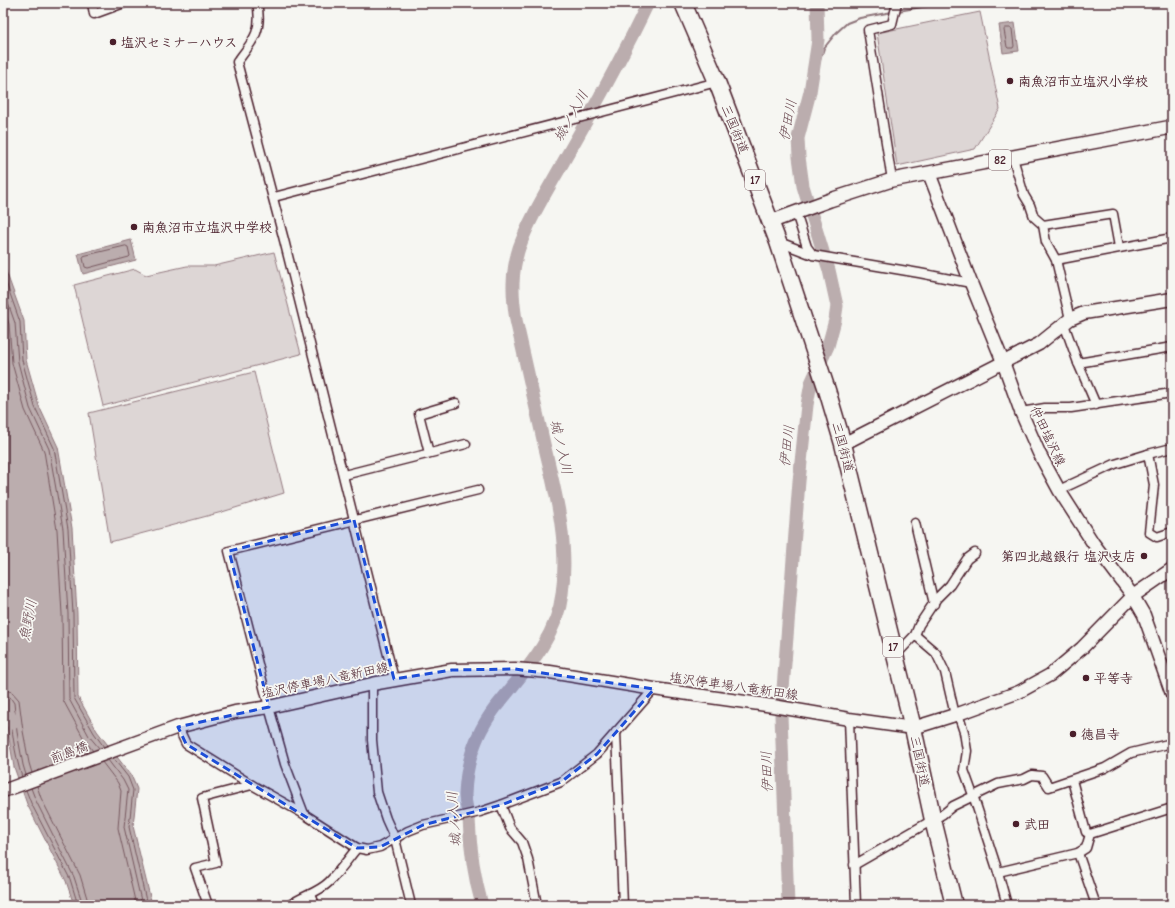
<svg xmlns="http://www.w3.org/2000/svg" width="1175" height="908" viewBox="0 0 1175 908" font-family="'Comic Neue','Klee One',sans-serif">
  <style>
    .green { fill: #ddd6d5; stroke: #947a80 }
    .water { fill: #bbadae; stroke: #8e747a }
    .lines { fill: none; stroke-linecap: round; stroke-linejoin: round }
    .shore { stroke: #77585f; stroke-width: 1 }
    .stream { stroke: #8e747a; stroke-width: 2 }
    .river { stroke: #bbadae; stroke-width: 13 }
    .street-casing { stroke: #4a1f2b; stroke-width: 11 }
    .secondary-casing { stroke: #4a1f2b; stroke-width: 15 }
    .primary-casing { stroke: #4a1f2b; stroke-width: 16 }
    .highway-casing { stroke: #4a1f2b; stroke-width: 19 }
    .street { stroke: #f6f6f2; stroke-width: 8 }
    .secondary { stroke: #f6f6f2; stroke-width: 12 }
    .primary { stroke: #f6f6f2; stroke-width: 13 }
    .highway { stroke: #f6f6f2; stroke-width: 16 }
    .marked { fill: #1d4ed8; fill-opacity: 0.2; stroke: #1d4ed8; stroke-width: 3; stroke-dasharray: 8 5; stroke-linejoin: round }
    .poi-dot { fill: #4a1f2b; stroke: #f6f6f2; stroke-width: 1.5 }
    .labels { text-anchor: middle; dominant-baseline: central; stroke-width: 3.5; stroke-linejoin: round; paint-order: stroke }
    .shield { fill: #f6f6f2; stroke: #7e6067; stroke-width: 1 }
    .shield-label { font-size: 12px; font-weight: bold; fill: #4a1f2b }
    .poi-label { font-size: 13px; font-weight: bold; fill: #4a1f2b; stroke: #f6f6f2; text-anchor: start }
    .street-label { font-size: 13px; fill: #4a1f2b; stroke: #f6f6f2 }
    .water-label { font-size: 14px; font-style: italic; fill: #6c4a52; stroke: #f6f6f2 }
  </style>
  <rect width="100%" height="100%" fill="#f6f6f2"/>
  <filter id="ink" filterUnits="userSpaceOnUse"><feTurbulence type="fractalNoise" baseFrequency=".025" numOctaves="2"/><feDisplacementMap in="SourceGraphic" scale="8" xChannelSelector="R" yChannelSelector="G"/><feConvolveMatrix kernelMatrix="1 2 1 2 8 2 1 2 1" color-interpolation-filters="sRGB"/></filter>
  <g filter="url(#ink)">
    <g class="green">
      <path d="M 980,12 L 1000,109 L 975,149 L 897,166 L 877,33 Z"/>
      <path d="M 274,252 L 301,354 L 103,406 L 74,285 L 135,269 L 146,275 L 187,266 L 214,266 Z"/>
      <path d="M 254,372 L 284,493 L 222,512 L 110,542 L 89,413 Z"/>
    </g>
    <g class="water">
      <path d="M 1015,23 L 1019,51 L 1003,53 L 999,25 Z"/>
      <path d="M 131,240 L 136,260 L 83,274 L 78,254 Z"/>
      <path d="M 3,263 L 24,321 L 26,360 L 39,406 L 58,447 L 72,528 L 77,614 L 78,697 L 97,731 L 131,775 L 137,789 L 133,826 L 152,905 L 74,905 L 66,881 L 27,804 L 14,767 L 8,733 L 3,686 Z"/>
    </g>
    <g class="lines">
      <g class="shore">
        <path d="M 1006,28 L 1010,28 L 1012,29 L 1014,46 L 1013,48 L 1008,48 L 1007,47 L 1004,30 Z"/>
        <path d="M 126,246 L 128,247 L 130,256 L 129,257 L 88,268 L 85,267 L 83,258 L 84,256 Z"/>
        <path d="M 3,274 L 20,322 L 22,360 L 35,407 L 54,448 L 68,529 L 73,614 L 74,698 L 94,733 L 104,747"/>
        <path d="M 3,289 L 15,323 L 18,362 L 30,408 L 49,449 L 63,529 L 68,614 L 69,699 L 89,736 L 99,748"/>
        <path d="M 3,306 L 9,324 L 12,363 L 25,410 L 44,451 L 57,530 L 62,614 L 63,700 L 84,739 L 93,751"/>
        <path d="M 3,689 L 12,692 L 19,700 L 23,731 L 29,763 L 32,773"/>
        <path d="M 3,696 L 10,697 L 14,703 L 17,732 L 23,765 L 26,775"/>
        <path d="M 3,701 L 7,701 L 9,704 C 12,729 14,753 22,777"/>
        <path d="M 113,758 L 128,777 L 133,790 L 129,827 L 147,905"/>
        <path d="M 108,760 L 123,780 L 128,790 L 124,827 L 142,905"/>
        <path d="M 102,762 L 118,783 L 121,791 L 118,828 L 136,905"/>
        <path d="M 37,786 L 41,798 L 80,875 L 89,905"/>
        <path d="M 31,788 L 36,801 L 74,877 L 83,905"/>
        <path d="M 26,790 L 31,803 L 70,879 L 78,905"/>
      </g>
      <g class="stream">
        <path d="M 898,11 L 946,3"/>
        <path d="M 810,92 L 824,48 L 836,33 L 847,23 L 860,18 L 892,12"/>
      </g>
      <g class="river">
        <path d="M 3,703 L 13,723"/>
        <path d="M 482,905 C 474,877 470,848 469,819 C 468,811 465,803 465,795 C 466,763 476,733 495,708 C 521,675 557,639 562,594 C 569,543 556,494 544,444 C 535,403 525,361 516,320 C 512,295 511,273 519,248 C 530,217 549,188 565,159 C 594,108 623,56 648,3"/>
        <path d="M 788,905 L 781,715 L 799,481 L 807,405 L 811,383 L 828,346 L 835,320 L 837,306 L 829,270 L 824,255 L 803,186 L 799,157 L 798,138 L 810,92 L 818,40 L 817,3"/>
      </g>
      <g class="street-casing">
        <g id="street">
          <path d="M 92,3 L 94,14 L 124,3"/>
          <path d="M 257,3 C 263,31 253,41 237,62 L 284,240 L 394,679"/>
          <path d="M 1013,158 L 1024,195 L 1030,205 L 1034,217 L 1043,225 L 1046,242 L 1056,260 L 1070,319"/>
          <path d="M 892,180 L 868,30 L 892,24 L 897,3"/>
          <path d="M 274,197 L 717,82"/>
          <path d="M 796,213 L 807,247 L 813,255"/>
          <path d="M 1043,225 L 1113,214 L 1119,247"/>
          <path d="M 779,242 L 813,255 L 919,273 L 971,283"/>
          <path d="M 1056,260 L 1172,238"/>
          <path d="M 1064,324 L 1078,363 L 1096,405"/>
          <path d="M 1078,363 L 1172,347"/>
          <path d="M 1021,412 L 1045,408 L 1071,408 L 1172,393"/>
          <path d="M 429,453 L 419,414 L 456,403"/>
          <path d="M 1148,454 L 1154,485 L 1149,532 L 1157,537 L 1172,532"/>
          <path d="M 344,475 L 466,444"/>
          <path d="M 1059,490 L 1115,464 L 1148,454 L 1172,448"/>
          <path d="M 915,523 L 934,604"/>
          <path d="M 915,635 L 936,653 L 945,672 L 955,715"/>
          <path d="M 895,656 L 915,635 L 919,625 L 937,598 L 950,585 L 967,559 L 975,553"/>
          <path d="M 372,684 L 372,740 L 377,792 L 386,819 L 395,839 L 411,905"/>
          <path d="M 958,714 L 964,732 L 967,751 L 964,770 L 973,795 L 998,872 L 1007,905"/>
          <path d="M 849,719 L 856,905"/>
          <path d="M 178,727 L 186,744 L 252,785 L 304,814 L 357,848 L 367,850 L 380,847 L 408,831 L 423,825 L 480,812 L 501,805 L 561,782 L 597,754 L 654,689"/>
          <path d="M 616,732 L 623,905"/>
          <path d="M 1072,780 L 1086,832 L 1090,834"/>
          <path d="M 501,805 L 510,828 L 522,842 L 528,859 L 537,905"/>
          <path d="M 304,814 L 285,764 L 269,707 L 229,551 L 478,490"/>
          <path d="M 1078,853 L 1096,905"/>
          <path d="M 854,865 L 943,814 L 953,806 L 998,784 L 1024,779 L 1032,775 L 1042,776 L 1049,787 L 1105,768 L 1131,753 L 1172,743"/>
          <path d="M 998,872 L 1078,853 L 1086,848 L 1090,834 L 1172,808"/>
          <path d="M 311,894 L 315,905"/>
          <path d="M 208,905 L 195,868 L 216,863 L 202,798 L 252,785"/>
          <path d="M 290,905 C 302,896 318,893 329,882 C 339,872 348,859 357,848"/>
        </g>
      </g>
      <g class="secondary-casing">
        <g id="secondary">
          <path d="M 929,173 L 971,283 L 1003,362 L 1021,412 L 1039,453 L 1059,490 L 1093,543 L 1133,596 L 1144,615 L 1172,694"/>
          <path d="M 843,444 L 1039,344 L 1070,319 L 1084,313 L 1172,299"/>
          <path d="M 3,791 L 178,727 L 235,712 L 269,707 L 372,684 L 452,670 L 515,669 L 550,672 L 654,689 L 773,706 L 849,719 L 913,728 L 958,714 L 1019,692 L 1050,675 L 1082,648 L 1133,596 L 1172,569"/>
        </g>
      </g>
      <g class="primary-casing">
        <path id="primary" d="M 770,222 L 830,200 L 892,180 L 1172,127"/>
      </g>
      <g class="highway-casing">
        <path id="highway" d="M 683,3 L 717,82 L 778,242 L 827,390 L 843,444 L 913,728 L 933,820 L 954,905"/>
      </g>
      <use href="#street" class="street"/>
      <use href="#secondary" class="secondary"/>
      <use href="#primary" class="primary"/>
      <use href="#highway" class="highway"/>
    </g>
  </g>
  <path class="marked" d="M 354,520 L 394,679 L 452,670 L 515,669 L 654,689 L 597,754 L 561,782 L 501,805 L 423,825 L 380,847 L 357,848 L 186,744 L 178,727 L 269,707 L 229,551 Z"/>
  <g class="poi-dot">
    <circle cx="113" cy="42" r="4"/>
    <circle cx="1010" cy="81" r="4"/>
    <circle cx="134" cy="227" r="4"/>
    <circle cx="1144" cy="556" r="4"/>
    <circle cx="1086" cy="678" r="4"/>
    <circle cx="1073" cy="734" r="4"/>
    <circle cx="1016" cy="824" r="4"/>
  </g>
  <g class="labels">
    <g class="shield">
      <rect x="989" y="150" width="22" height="20" rx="3"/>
      <rect x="745" y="170" width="20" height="20" rx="3"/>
      <rect x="883" y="637" width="20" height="20" rx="3"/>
    </g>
    <g class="shield-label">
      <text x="1000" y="160">82</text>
      <text x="755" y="180">17</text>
      <text x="893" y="647">17</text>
    </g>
    <g class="poi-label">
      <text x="121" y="42">塩沢セミナーハウス</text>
      <text x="1018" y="81">南魚沼市立塩沢小学校</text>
      <text x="142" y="227">南魚沼市立塩沢中学校</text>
      <text x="1136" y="556" text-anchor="end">第四北越銀行 塩沢支店</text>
      <text x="1094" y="678">平等寺</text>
      <text x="1081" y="734">徳昌寺</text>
      <text x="1024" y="824">武田</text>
    </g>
    <g class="street-label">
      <text transform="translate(735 129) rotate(68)">三国街道</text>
      <text transform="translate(1048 436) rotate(65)">仲田塩沢線</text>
      <text transform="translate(843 447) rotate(75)">三国街道</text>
      <text transform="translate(325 680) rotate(-12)">塩沢停車場八竜新田線</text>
      <text transform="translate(734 686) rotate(8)">塩沢停車場八竜新田線</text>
      <text transform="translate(69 752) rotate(-20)">前島橋</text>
      <text transform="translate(920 761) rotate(78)">三国街道</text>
    </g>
    <g class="water-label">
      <text transform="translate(571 116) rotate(-61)">城ノ入川</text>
      <text transform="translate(788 120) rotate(-79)">伊田川</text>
      <text transform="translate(787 446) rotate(-83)">伊田川</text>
      <text transform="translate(561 447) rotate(77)">城ノ入川</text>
      <text transform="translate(28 620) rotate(-79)">魚野川</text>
      <text transform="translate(767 772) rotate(-92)">伊田川</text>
      <text transform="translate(454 819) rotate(-94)">城ノ入川</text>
    </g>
  </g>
  <rect width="1175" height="908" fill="none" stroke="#f6f6f2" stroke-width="16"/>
  <rect x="8" y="8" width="1159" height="892" fill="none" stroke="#4a1f2b" stroke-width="1.5" filter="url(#ink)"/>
</svg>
